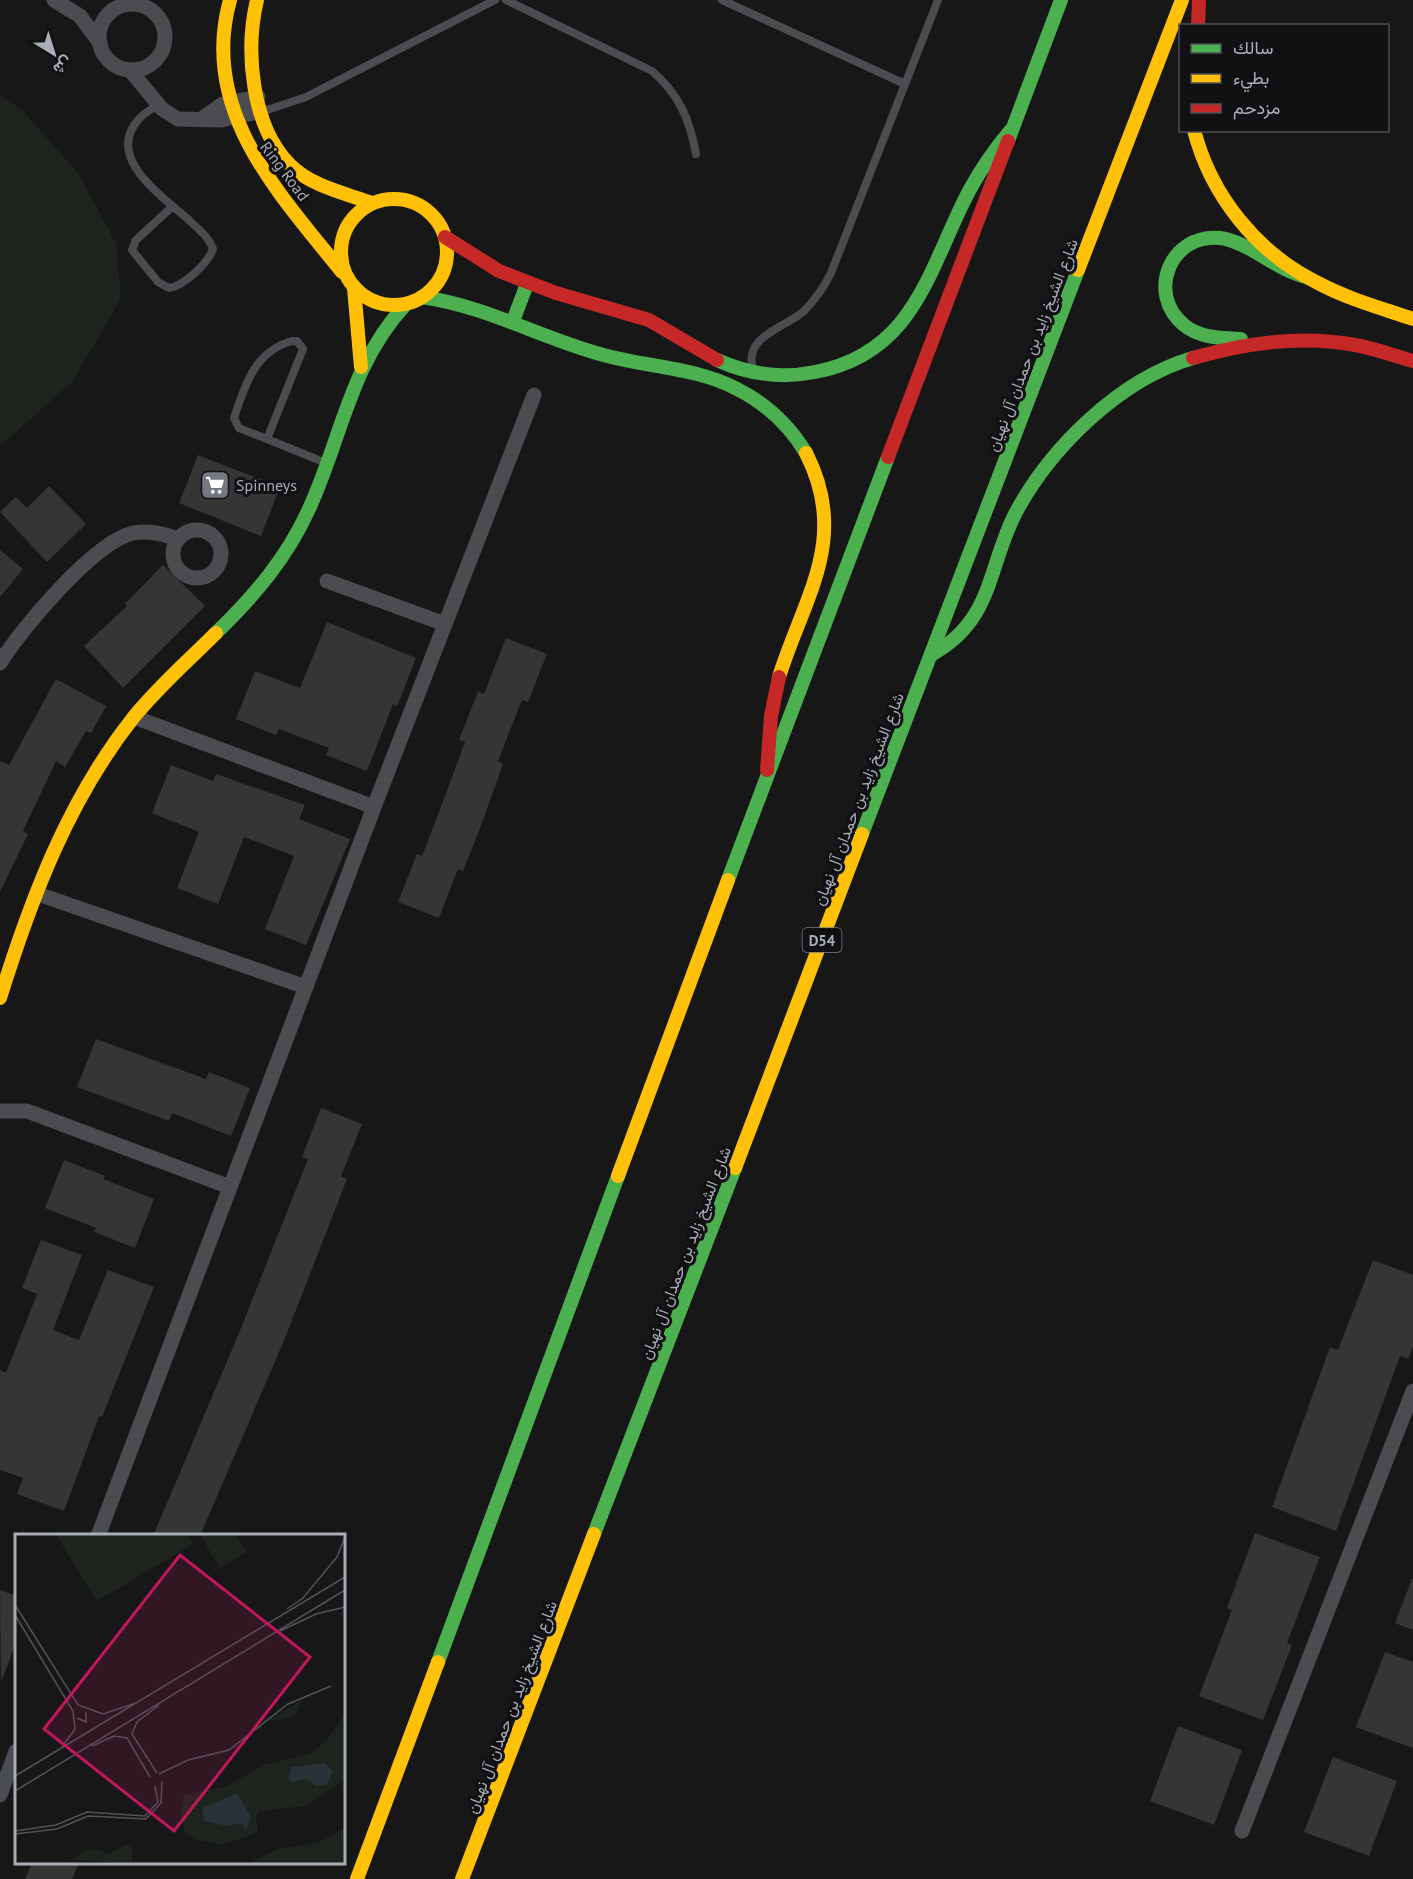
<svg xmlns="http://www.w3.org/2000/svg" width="1413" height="1879" viewBox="0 0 1413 1879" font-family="'PT Sans',Vazirmatn,sans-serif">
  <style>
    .green { fill: #1d241e }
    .building { fill: #353536 }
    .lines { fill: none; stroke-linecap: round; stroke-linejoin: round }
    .lane { stroke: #4b4c50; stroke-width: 8 }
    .street { stroke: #4b4c50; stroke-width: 15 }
    .fast { stroke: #4caf50; stroke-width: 14 }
    .slow { stroke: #ffc107; stroke-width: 14 }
    .jam { stroke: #c62828; stroke-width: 14 }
    .labels { text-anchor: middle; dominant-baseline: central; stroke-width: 6; stroke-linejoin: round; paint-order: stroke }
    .shield { fill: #111113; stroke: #7b7e86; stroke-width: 1.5 }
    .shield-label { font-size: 15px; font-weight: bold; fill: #a8adb8 }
    .street-label { font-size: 16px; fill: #a8adb8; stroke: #111113 }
    .poi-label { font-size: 16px; fill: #a8adb8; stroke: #111113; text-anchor: start }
    .inset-road { fill: none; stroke: #515357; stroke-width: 1.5 }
    .view { fill: #c2185b; fill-opacity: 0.15; stroke: #c2185b; stroke-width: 3 }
    .inset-edge { fill: none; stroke: #a8adb8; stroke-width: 3 }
  </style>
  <rect width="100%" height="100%" fill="#171717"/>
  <path class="green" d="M 0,96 L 20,108 L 79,174 L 116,244 L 121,298 L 73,381 L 0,446 Z"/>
  <g class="building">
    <path d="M 198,455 L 280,487 L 261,536 L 179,503 Z"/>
    <path d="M 49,486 L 86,524 L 47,562 L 0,512 L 16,497 L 27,508 Z"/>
    <path d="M 0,550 L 23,569 L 0,597 Z"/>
    <path d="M 163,565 L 205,606 L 123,688 L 84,646 L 127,606 L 125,604 Z"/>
    <path d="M 327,622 L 416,658 L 397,706 L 393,704 L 367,771 L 326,755 L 329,748 L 279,729 L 276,735 L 236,719 L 255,671 L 300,688 Z"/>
    <path d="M 506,638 L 547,654 L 528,702 L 522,700 L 498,761 L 503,764 L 482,823 L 463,871 L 458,869 L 439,918 L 398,902 L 417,854 L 422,856 L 445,796 L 465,742 L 459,740 L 478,691 L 484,694 Z"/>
    <path d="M 56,679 L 106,706 L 91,733 L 86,731 L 65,767 L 56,761 L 23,831 L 28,834 L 0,892 L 0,761 L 9,765 Z"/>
    <path d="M 171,765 L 213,781 L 216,774 L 305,805 L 299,819 L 350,839 L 306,945 L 265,929 L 294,856 L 244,837 L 218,904 L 177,888 L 199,832 L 152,813 Z"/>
    <path d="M 96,1039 L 206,1079 L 209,1072 L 250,1088 L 231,1136 L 172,1113 L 169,1121 L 77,1087 Z"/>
    <path d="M 321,1108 L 362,1124 L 341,1176 L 347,1179 L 285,1338 L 200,1536 L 153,1536 L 239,1333 L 308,1159 L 302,1157 Z"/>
    <path d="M 64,1160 L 105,1176 L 103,1179 L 154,1199 L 135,1248 L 94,1232 L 96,1228 L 45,1208 Z"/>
    <path d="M 41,1240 L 82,1255 L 53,1330 L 79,1340 L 108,1270 L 154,1287 L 102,1417 L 99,1416 L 64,1511 L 17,1494 L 23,1478 L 0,1470 L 0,1370 L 6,1373 L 37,1294 L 22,1288 Z"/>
    <path d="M 1373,1260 L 1413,1275 L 1413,1347 L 1408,1359 L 1400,1356 L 1336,1531 L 1272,1507 L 1330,1347 L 1338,1350 Z"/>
    <path d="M 1255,1533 L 1320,1557 L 1287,1643 L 1292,1645 L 1263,1720 L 1199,1696 L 1232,1610 L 1227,1608 Z"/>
    <path d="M 1412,1579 L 1413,1579 L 1413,1630 L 1395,1623 Z"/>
    <path d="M 0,1590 L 16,1596 L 16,1643 L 1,1682 Z"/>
    <path d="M 1385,1652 L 1413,1662 L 1413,1748 L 1356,1727 Z"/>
    <path d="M 1178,1726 L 1242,1750 L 1214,1825 L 1150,1801 Z"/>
    <path d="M 1333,1757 L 1397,1781 L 1369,1856 L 1304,1832 Z"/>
    <path d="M 32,1863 L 79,1863 L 72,1879 L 25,1879 Z"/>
  </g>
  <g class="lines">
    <g class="lane">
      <path d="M 506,0 L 652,71 C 679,94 690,120 696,154"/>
      <path d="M 722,0 L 905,84"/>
      <path d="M 158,105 C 152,109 144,113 139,119 C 103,158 165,198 190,221 C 199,230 209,237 213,249 C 208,263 184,286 169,288 L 158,282 L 132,250 L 136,240 L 173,206"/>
      <path d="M 264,111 L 306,97 L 495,0"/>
      <path d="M 292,341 L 297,341 L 303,349 L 267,439 L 239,428 L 234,418 C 245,385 255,351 292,341 Z"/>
      <path d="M 753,369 C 743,336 785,328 804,311 C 815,300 824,287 831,273 L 938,0"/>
      <path d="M 267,439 L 326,463"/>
    </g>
    <g class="street">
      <path d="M 54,0 L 80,16 L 100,43"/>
      <circle cx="132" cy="37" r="33"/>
      <path d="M 130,70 L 162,109 L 178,119 L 221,120 L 262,111"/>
      <path d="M 203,118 L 223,104 L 258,97"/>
      <circle cx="197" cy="554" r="24"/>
      <path d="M 327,581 L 445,624"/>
      <path d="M 0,663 C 21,629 94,542 133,533 C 149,530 163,534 178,539"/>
      <path d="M 134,717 L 374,807"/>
      <path d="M 38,894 L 306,987"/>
      <path d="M 0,1111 L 27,1111 L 230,1187"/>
      <path d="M 98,1536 L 374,807 L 534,395"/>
      <path d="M 0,1795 L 16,1751"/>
      <path d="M 1242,1831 L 1413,1391"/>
    </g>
    <g class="fast">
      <path d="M 1008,141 L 1061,0"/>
      <path d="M 422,297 C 485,306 539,337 600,354 C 644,367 696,367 737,389 C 767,404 789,425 806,453"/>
      <path d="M 513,321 L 527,284"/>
      <path d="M 1241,339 C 1222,338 1199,338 1184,325 C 1146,294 1170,233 1220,238 C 1250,242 1275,270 1307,277"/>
      <path d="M 717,360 C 748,374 781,379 815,372 C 916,353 929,267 969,191 C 981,169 994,150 1010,131"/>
      <path d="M 216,633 C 254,596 287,558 309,509 C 342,437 350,364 406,304"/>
      <path d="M 931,655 C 993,621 987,570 1015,514 C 1050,448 1120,379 1193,358"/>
      <path d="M 862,834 L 1078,270"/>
      <path d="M 728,880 L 888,457"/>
      <path d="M 594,1534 L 735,1168"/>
      <path d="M 438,1662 L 618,1176"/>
    </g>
    <g class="slow">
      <path d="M 230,0 C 199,111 279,193 342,272"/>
      <path d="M 257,0 C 245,50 251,126 290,165 C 311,186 344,193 372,203"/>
      <path d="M 1194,130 C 1211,196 1257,253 1318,283 C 1348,299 1381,308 1413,319"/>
      <circle cx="394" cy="252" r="53"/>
      <path d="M 1078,270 L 1182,0"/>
      <path d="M 354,288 L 361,367"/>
      <path d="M 779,677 C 804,597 850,539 806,453"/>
      <path d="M 0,998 C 31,899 68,800 133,718 C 158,687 188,661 216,633"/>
      <path d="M 735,1168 L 862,834"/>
      <path d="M 618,1176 L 728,880"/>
      <path d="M 357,1879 L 438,1662"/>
      <path d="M 462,1879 L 594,1534"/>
    </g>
    <g class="jam">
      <path d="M 1198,26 L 1199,0"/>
      <path d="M 445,237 L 499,271 L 556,293 L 649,320 L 717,360"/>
      <path d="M 1193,358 C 1246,343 1299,335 1355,345 C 1374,348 1394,356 1413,361"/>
      <path d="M 888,457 L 1008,141"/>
      <path d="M 767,770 L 771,716 L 779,677"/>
    </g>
  </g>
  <defs>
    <g id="supermarket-square" transform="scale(1.5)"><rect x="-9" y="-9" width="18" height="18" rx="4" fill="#757880" stroke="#111113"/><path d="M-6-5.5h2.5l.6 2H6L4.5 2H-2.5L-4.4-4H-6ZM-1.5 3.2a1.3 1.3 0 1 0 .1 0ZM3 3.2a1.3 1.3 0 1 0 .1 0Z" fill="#fff"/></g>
  </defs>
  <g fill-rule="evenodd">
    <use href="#supermarket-square" x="215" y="485"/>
  </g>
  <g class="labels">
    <rect class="shield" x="802.5" y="928" width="39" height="24" rx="4.5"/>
    <g class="shield-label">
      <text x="822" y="940">D54</text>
    </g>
    <g class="street-label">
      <text transform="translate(285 171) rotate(53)">Ring Road</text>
      <text transform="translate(1032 345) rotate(-69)">شارع الشيخ زايد بن حمدان آل نهيان</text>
      <text transform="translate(858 799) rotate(-69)">شارع الشيخ زايد بن حمدان آل نهيان</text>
      <text transform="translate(685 1253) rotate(-69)">شارع الشيخ زايد بن حمدان آل نهيان</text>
      <text transform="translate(511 1707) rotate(-69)">شارع الشيخ زايد بن حمدان آل نهيان</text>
    </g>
    <g class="poi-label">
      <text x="236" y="485">Spinneys</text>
    </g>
  </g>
  <g transform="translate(15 1534)">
    <rect width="330" height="330" fill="#171717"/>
    <path d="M 41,1 L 174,1 L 178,10 L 82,67 ZM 185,1 L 221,1 L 231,18 L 205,34 ZM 287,165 L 284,176 L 275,184 L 254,187 ZM 330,180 L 330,246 L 291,272 L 245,277 L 241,283 L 243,298 L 208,311 L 181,306 L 170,299 L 165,276 L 170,261 L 210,253 L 249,231 L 295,220 L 312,206 ZM 330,294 L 330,329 L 233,329 L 263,315 L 303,309 ZM 112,310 L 117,312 L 117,329 L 55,326 L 77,314 L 95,320 Z" fill="#1d241e"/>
    <path d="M 310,229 L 318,238 L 312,250 L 301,252 L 291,245 L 277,248 L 273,244 L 277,233 ZM 222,259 L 236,283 L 231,296 L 227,289 L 212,292 L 189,287 L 187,274 Z" fill="#2a3239"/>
    <path class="inset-road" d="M 0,71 L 63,171 L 88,180 L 121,169M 272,75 L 288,64 L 322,23 L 330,3M 0,81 L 58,177 L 60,195 L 47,213M 265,97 L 301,80 L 330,73M 62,184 L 71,188 L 71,178M 77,212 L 99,202 L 112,204 L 135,243M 142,239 L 117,200 L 122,188 L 144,171M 144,240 L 173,226 L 214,216 L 273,170 L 316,152M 0,242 L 330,43M 0,257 L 330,56M 0,297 L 41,291 L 72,278 L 130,282 L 143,268 L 140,252M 0,300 L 42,295 L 73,282 L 131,285 L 146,269 L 147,247"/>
    <path class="view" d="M 165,21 L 295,123 L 159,297 L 29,195 Z"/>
    <rect width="330" height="330" class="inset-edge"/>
  </g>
  <rect x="1179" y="24" width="210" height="108" fill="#111113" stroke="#4d4f55" stroke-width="1.5"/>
  <rect x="1191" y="44" width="30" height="9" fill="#4caf50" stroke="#4d4f55" stroke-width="1.5"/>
  <text x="1233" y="54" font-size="18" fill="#a8adb8">سالك</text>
  <rect x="1191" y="74" width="30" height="9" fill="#ffc107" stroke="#4d4f55" stroke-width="1.5"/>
  <text x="1233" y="84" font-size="18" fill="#a8adb8">بطيء</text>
  <rect x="1191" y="104" width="30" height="9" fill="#c62828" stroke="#4d4f55" stroke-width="1.5"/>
  <text x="1233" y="114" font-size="18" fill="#a8adb8">مزدحم</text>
  <g transform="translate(54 54) rotate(142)" stroke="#111113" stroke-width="4.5" paint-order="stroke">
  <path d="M0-4.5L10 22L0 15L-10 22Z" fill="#a8adb8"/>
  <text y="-9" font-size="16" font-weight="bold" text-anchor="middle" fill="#a8adb8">ش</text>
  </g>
</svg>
